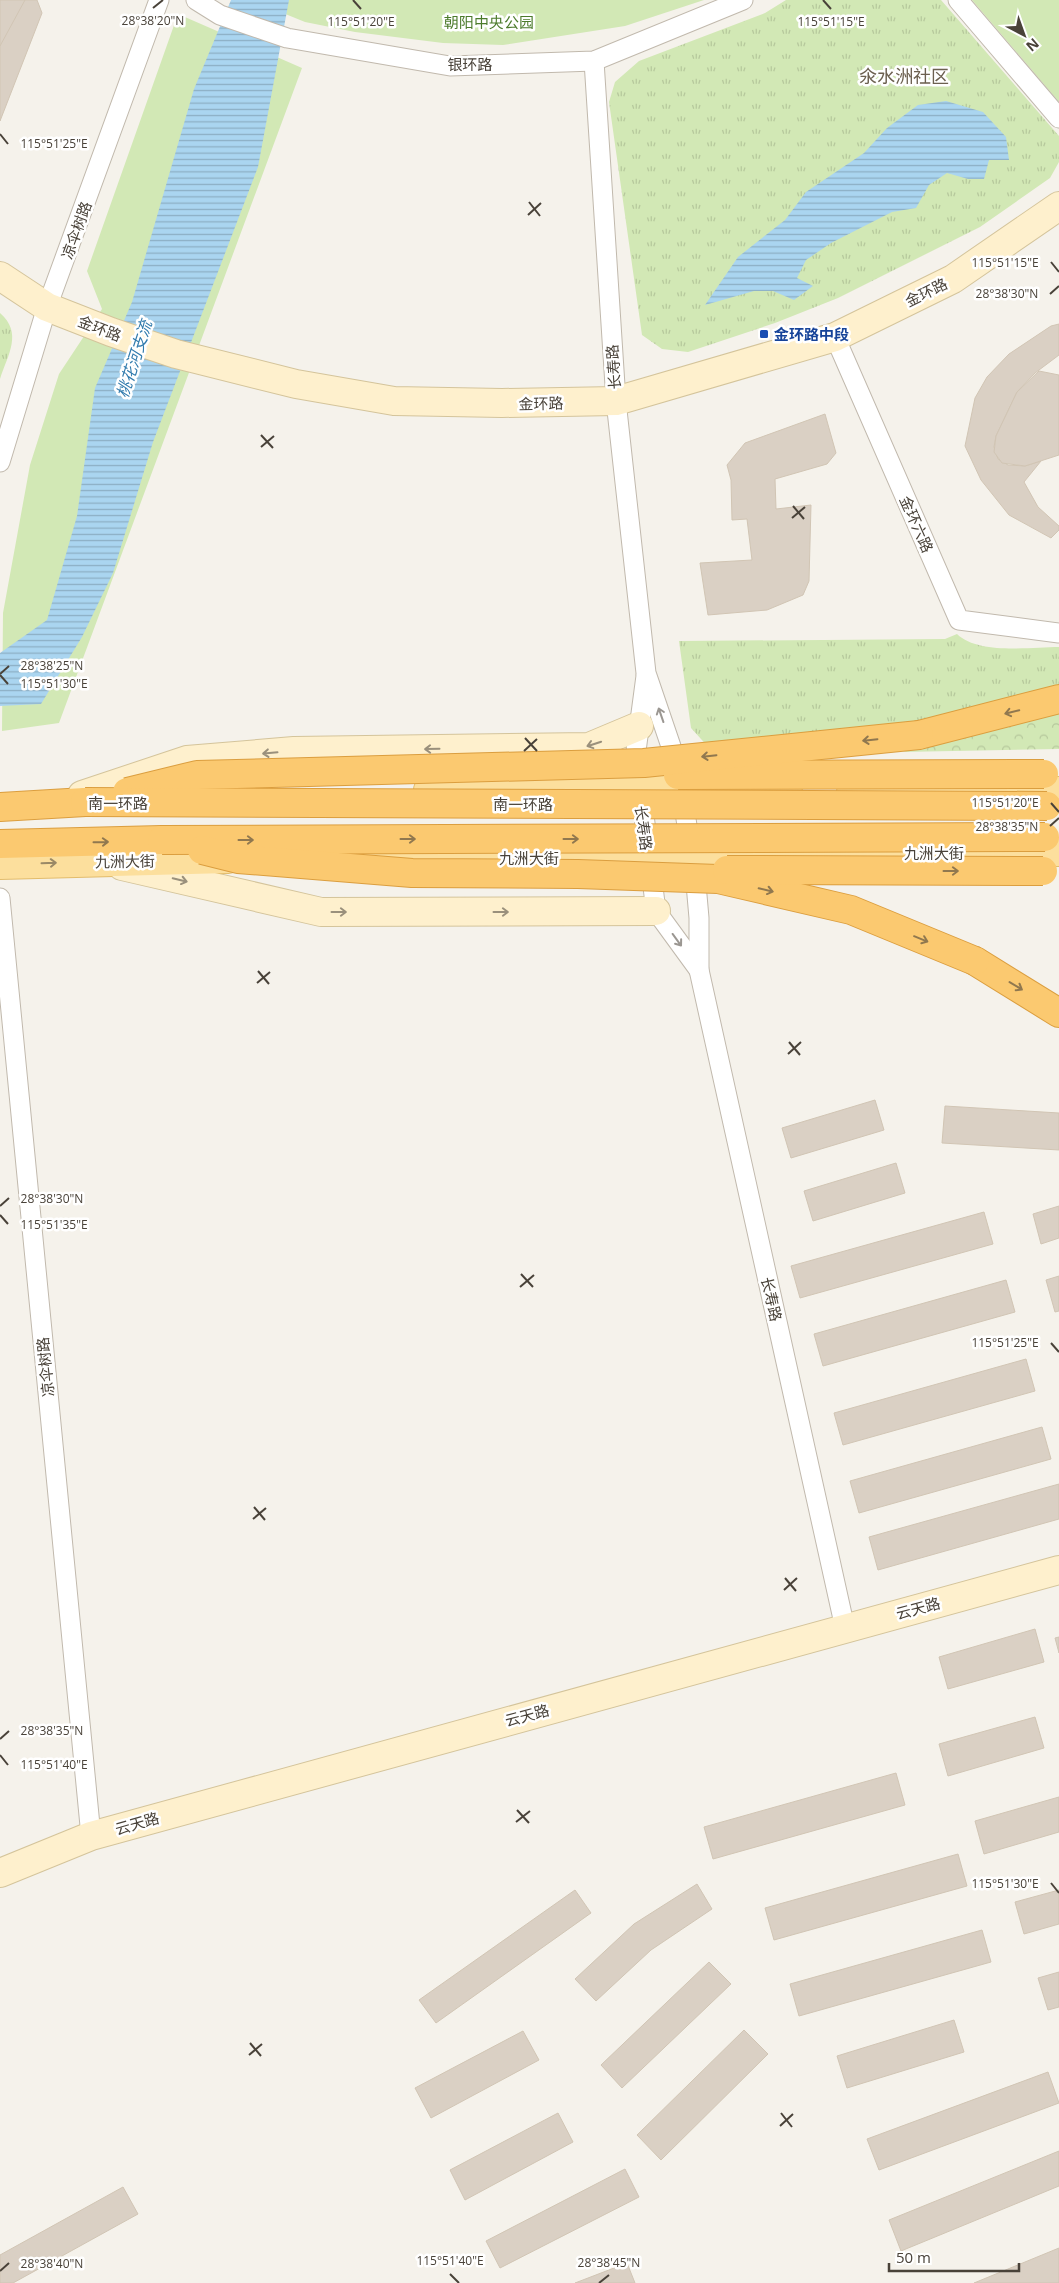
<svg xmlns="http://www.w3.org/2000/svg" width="1059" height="2283" viewBox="0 0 1059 2283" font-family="'Open Sans','Noto Sans SC',sans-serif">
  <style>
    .grass { fill: url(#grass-tufts) }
    .forest { fill: url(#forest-crowns) }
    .park { fill: #d2e8b5 }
    .water { fill: url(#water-rules) }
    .building { fill: #dad0c4; stroke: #d1c5b4 }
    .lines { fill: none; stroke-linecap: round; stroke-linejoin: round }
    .street-casing { stroke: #c1b9ad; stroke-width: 21 }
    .secondary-casing { stroke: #d4c49b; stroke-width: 30 }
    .primary-casing { stroke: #e2bc6c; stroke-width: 30 }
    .highway-casing { stroke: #db9e3f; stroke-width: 30 }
    .street { stroke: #fff; stroke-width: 19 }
    .secondary { stroke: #fef0cd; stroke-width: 28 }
    .primary { stroke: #fcdf9d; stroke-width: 28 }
    .highway { stroke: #fbc970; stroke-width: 28 }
    .highway-bridge-casing { stroke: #db9e3f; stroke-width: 30; stroke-linecap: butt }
    .highway-bridge { stroke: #fbc970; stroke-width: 28 }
    .oneway { stroke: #90784f }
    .oneway2 { stroke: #9b9792 }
    .oneway3 { stroke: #9a907c }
    .oneway4 { stroke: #9a8966 }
    .ticks { fill: none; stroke: #494239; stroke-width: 2 }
    .transit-dot { fill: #1a4fb4; stroke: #fff; stroke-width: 2 }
    .labels { text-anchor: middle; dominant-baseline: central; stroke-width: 5; stroke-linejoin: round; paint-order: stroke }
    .park-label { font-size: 15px; fill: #4c7b2c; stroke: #fff }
    .street-label { font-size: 15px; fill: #494239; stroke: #fff }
    .transit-label { font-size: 15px; font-weight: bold; fill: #164399; stroke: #fff; text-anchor: start }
    .water-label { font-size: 16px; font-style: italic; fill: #317bad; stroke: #fff }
    .quarter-label { font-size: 18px; fill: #6c6050; stroke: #fff }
    .ticks-label { font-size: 12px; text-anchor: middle; fill: #494239; stroke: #fff; stroke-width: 5; stroke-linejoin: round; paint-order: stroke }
  </style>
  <defs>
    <pattern id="grass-tufts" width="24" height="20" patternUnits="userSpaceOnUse" patternTransform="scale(1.25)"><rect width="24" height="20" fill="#d2e8b5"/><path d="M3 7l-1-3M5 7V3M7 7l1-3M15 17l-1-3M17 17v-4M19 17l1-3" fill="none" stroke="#b6c89c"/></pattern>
    <pattern id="forest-crowns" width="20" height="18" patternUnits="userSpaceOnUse" patternTransform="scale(1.25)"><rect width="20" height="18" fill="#d2e8b5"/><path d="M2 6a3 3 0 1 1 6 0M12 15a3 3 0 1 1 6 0" fill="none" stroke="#b6c89c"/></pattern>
    <pattern id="water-rules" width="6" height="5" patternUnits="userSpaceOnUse" patternTransform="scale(1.25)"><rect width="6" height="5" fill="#aad5f0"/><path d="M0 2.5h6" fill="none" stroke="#8caec3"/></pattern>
  </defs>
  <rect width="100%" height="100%" fill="#f5f2eb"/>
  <g class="grass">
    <path d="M 786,0 L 941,0 L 1059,136 L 1059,162 L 1050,178 L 980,227 L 838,298 L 775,323 L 688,352 L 662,349 L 642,335 L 609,102 L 615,82 L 639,61 L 765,13 Z"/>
    <path d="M 0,313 C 23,333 8,354 0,379 Z"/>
    <path d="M 957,634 C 979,655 1030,647 1059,647 L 1059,686 L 920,721 L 711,750 L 691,728 L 679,641 L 945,639 Z"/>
  </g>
  <path class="forest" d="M 1059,713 L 1059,749 L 902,752 Z"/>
  <g class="park">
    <path d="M 251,0 L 704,0 L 625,26 L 503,45 L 443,43 L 355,32 L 305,22 Z"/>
    <path d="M 972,0 L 1059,0 L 1059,102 Z"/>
    <path d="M 178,14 L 302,68 L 59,723 L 2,731 L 3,613 L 30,465 L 59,374 L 102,309 L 87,271 Z"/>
  </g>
  <g class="water">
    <path d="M 231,0 L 289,0 L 258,167 L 153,442 L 113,573 L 82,637 L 41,704 L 0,706 L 0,653 L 47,620 L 77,516 L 95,388 L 132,302 L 194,89 Z"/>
    <path d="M 946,101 L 983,112 L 1006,137 L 1009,160 L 989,160 L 984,179 L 968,179 L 947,173 L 929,185 L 916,208 L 892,212 L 831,243 L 806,260 L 797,278 L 813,286 L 794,300 L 773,291 L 754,291 L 705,305 L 738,257 L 785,220 L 806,192 L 864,153 L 887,128 L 918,105 Z"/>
  </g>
  <g class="building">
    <path d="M 0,0 L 37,0 L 42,13 L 0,121 Z"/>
    <path d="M 0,0 L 25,0 L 0,46 Z"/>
    <path d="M 1059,324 L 1059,355 L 1035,373 L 1017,392 L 996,436 L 994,447 L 998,459 L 1008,465 L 1025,466 L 1041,461 L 1024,482 L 1038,507 L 1059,526 L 1059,530 L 1051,538 L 1009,515 L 981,480 L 965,446 L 975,398 L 987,377 L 1009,354 L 1051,326 Z"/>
    <path d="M 1039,371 L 1059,375 L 1059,455 L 1025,466 L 1002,463 L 994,452 L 996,436 L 1017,392 Z"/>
    <path d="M 825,414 L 836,453 L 827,464 L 775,479 L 776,509 L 811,505 L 809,581 L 803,595 L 767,610 L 708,615 L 700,563 L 752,560 L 747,519 L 732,520 L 731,480 L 727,465 L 745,443 Z"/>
    <path d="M 875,1100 L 884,1130 L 791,1158 L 782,1128 Z"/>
    <path d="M 945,1106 L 1059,1113 L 1059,1150 L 942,1143 Z"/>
    <path d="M 896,1163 L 905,1193 L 813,1221 L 804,1191 Z"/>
    <path d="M 1059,1206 L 1059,1238 L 1041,1244 L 1033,1214 Z"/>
    <path d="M 984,1212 L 993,1244 L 800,1298 L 791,1266 Z"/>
    <path d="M 1059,1276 L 1059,1311 L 1055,1312 L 1046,1280 Z"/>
    <path d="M 1006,1280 L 1015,1312 L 823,1366 L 814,1334 Z"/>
    <path d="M 1026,1359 L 1035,1391 L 843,1445 L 834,1413 Z"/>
    <path d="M 1042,1427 L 1051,1459 L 859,1513 L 850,1481 Z"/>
    <path d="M 1059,1484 L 1059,1519 L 878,1570 L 869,1537 Z"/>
    <path d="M 1035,1629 L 1044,1662 L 948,1689 L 939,1657 Z"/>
    <path d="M 1059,1637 L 1059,1653 L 1055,1638 Z"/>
    <path d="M 1035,1717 L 1044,1748 L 948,1776 L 939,1744 Z"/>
    <path d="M 896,1773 L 905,1805 L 713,1859 L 704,1827 Z"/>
    <path d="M 1059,1797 L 1059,1832 L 984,1854 L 975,1821 Z"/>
    <path d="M 958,1854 L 967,1886 L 774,1940 L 765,1908 Z"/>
    <path d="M 697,1884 L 712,1909 L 651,1950 L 596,2001 L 575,1979 L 634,1924 Z"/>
    <path d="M 575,1890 L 591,1913 L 436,2023 L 419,2000 Z"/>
    <path d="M 1059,1890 L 1059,1924 L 1024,1934 L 1015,1902 Z"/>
    <path d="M 982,1930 L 991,1962 L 799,2016 L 790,1984 Z"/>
    <path d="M 709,1962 L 731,1984 L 622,2088 L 601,2065 Z"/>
    <path d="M 1059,1972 L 1059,2007 L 1048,2010 L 1038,1978 Z"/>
    <path d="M 954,2020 L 964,2052 L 847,2088 L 837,2056 Z"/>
    <path d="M 744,2030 L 768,2054 L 661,2160 L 637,2135 Z"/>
    <path d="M 523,2031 L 539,2060 L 431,2118 L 415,2088 Z"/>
    <path d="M 1048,2072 L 1059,2103 L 879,2170 L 867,2139 Z"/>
    <path d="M 558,2113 L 573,2142 L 465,2200 L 450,2170 Z"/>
    <path d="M 1059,2151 L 1059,2186 L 901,2251 L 889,2220 Z"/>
    <path d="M 625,2169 L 639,2197 L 500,2268 L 486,2241 Z"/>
    <path d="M 123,2187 L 138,2214 L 13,2283 L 0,2283 L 0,2255 Z"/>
    <path d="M 1059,2248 L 1059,2283 L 974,2283 Z"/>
    <path d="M 627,2263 L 635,2283 L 575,2283 Z"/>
  </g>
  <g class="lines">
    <g class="street-casing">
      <g id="street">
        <path d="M 196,0 L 220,15 L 287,38 L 450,66 L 594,61 L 743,0"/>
        <path d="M 958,0 L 1059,118"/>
        <path d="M 594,61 L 616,401 L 646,673 L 678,767 L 696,884 L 699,918 L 699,970 L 845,1628"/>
        <path d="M 835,337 L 959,620 L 1059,633"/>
        <path d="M 0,462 L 47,307 L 159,0"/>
        <path d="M 646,676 L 636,751 L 656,911 L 699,970"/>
        <path d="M 0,898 L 91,1836"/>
      </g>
    </g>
    <g class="secondary-casing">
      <g id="secondary">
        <path d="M 0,276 L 47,307 L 111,332 L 176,354 L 296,384 L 394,401 L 502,403 L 616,401 L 835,337 L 953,279 L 1059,206"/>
        <path d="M 82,795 L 187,760 L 294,751 L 589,747 L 639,726"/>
        <path d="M 122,866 L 321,912 L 656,911"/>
        <path d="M 0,1873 L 91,1836 L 1059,1570"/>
      </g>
    </g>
    <g class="primary-casing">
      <g id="primary">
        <path d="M 428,790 L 639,789 L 788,792"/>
        <path d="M 851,792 L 1059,791"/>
        <path d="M 351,857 L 648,859 L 768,854 L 1059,852"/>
        <path d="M 0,865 L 228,859"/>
      </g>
    </g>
    <g class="highway-casing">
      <g id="highway">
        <path d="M 919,735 L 1059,699"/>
        <path d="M 0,807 L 85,802"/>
        <path d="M 0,844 L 162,840"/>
        <path d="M 975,961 L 1059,1013"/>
      </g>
    </g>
    <use href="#street" class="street"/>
    <use href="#secondary" class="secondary"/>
    <use href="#primary" class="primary"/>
    <use href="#highway" class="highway"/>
    <g class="highway-bridge-casing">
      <g id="highway-bridge">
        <path d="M 678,775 L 1044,774"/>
        <path d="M 127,792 L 197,775 L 644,763 L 919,735"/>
        <path d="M 85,802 L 1047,806"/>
        <path d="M 162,840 L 1045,837"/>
        <path d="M 202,850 L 238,859 L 412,873 L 578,874 L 718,879 L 851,910 L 975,961"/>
        <path d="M 727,870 L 1043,871"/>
      </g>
    </g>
    <use href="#highway-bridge" class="highway-bridge"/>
  </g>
  <defs><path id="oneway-shaft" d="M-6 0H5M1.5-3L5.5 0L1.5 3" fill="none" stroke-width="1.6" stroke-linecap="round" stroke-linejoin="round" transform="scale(1.25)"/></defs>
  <g class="oneway">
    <use href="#oneway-shaft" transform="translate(1012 712) rotate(166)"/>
    <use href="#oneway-shaft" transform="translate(870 740) rotate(174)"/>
    <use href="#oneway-shaft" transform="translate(709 756) rotate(174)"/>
    <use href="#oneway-shaft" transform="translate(408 839)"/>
    <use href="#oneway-shaft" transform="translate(571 839)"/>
    <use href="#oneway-shaft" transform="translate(246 840)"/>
    <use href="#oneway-shaft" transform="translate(101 842) rotate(-1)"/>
    <use href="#oneway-shaft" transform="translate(951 871)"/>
    <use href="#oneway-shaft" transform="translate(766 890) rotate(13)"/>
    <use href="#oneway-shaft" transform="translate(921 939) rotate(22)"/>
    <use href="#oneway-shaft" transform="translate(1016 986) rotate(31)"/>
  </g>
  <g class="oneway2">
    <use href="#oneway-shaft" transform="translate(661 715) rotate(-109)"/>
    <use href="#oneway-shaft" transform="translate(677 940) rotate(54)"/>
  </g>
  <g class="oneway3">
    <use href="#oneway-shaft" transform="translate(594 744) rotate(162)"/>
    <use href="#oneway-shaft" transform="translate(432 749) rotate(179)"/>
    <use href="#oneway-shaft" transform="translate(270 753) rotate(175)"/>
    <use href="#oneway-shaft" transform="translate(180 880) rotate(13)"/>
    <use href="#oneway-shaft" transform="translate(339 912)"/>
    <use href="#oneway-shaft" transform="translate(501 912)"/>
  </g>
  <use class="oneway4" href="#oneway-shaft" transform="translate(49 863) rotate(-2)"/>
  <path class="ticks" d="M 353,0 L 361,9M 823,0 L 831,9M 153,8 L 163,0M 0,134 L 8,144M 529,202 L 540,216M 528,215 L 541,203M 1051,262 L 1059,272M 1050,294 L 1059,286M 261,435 L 273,448M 261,447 L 274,436M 793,506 L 804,519M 792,518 L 805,507M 0,674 L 9,666M 0,675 L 8,684M 525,738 L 537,751M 524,751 L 537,739M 1051,803 L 1059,812M 1050,826 L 1059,818M 258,971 L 269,984M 257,983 L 270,972M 789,1042 L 800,1055M 788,1054 L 801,1042M 0,1206 L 9,1198M 0,1215 L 8,1224M 521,1274 L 533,1287M 520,1287 L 534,1275M 1051,1343 L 1059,1352M 254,1507 L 265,1520M 253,1519 L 266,1508M 785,1578 L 796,1591M 784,1590 L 797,1578M 0,1739 L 9,1731M 0,1755 L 8,1765M 517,1810 L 529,1823M 516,1822 L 530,1811M 1051,1883 L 1059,1893M 250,2043 L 261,2056M 249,2055 L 262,2044M 781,2113 L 792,2127M 780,2126 L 793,2114M 0,2271 L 9,2263M 450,2274 L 459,2283M 599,2283 L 609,2275"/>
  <rect class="transit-dot" x="759" y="329" width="10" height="10" rx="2.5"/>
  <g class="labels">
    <g class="park-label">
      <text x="489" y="22">朝阳中央公园</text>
    </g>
    <g class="street-label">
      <text x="470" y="64">银环路</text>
      <text transform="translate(76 230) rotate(-70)">凉伞树路</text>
      <text transform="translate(926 292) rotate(-26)">金环路</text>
      <text transform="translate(100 328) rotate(21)">金环路</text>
      <text transform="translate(613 367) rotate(-94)">长寿路</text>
      <text transform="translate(541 403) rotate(-1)">金环路</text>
      <text transform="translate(917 524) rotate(66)">金环六路</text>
      <text x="118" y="803">南一环路</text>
      <text x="523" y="804">南一环路</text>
      <text transform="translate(644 828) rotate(82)">长寿路</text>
      <text x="934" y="853">九洲大街</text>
      <text x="529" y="858">九洲大街</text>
      <text transform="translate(125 861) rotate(-1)">九洲大街</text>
      <text transform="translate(772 1299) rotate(77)">长寿路</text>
      <text transform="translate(45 1367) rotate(-96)">凉伞树路</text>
      <text transform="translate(918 1608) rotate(-15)">云天路</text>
      <text transform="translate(527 1715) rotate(-15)">云天路</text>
      <text transform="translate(137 1823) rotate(-16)">云天路</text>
    </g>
    <g class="transit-label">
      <text x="774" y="334">金环路中段</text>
    </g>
    <g class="water-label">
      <text transform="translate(134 359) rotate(-72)">桃花河支流</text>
    </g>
    <g class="quarter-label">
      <text x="904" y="76">氽水洲社区</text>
    </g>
  </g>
  <g class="ticks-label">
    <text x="153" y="25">28°38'20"N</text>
    <text x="361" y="26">115°51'20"E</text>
    <text x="831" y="26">115°51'15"E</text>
    <text x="54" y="148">115°51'25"E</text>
    <text x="1005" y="267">115°51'15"E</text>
    <text x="1007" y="298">28°38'30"N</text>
    <text x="52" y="670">28°38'25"N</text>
    <text x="54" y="688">115°51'30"E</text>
    <text x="1005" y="807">115°51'20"E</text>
    <text x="1007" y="831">28°38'35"N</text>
    <text x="52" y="1203">28°38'30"N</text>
    <text x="54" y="1229">115°51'35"E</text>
    <text x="1005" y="1347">115°51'25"E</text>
    <text x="52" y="1735">28°38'35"N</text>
    <text x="54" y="1769">115°51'40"E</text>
    <text x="1005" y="1888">115°51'30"E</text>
    <text x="450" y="2265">115°51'40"E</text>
    <text x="609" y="2267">28°38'45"N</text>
    <text x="52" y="2268">28°38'40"N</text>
  </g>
  <g transform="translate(1024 35) rotate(139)" stroke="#ffffff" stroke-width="4" paint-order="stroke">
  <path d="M0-4L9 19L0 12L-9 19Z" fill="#494239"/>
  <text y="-8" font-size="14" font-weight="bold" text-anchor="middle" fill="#494239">N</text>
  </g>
  <path d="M889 2263v8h130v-8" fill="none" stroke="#494239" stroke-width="2.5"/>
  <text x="896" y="2263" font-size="15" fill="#494239" stroke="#ffffff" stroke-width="4" paint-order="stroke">50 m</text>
</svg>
